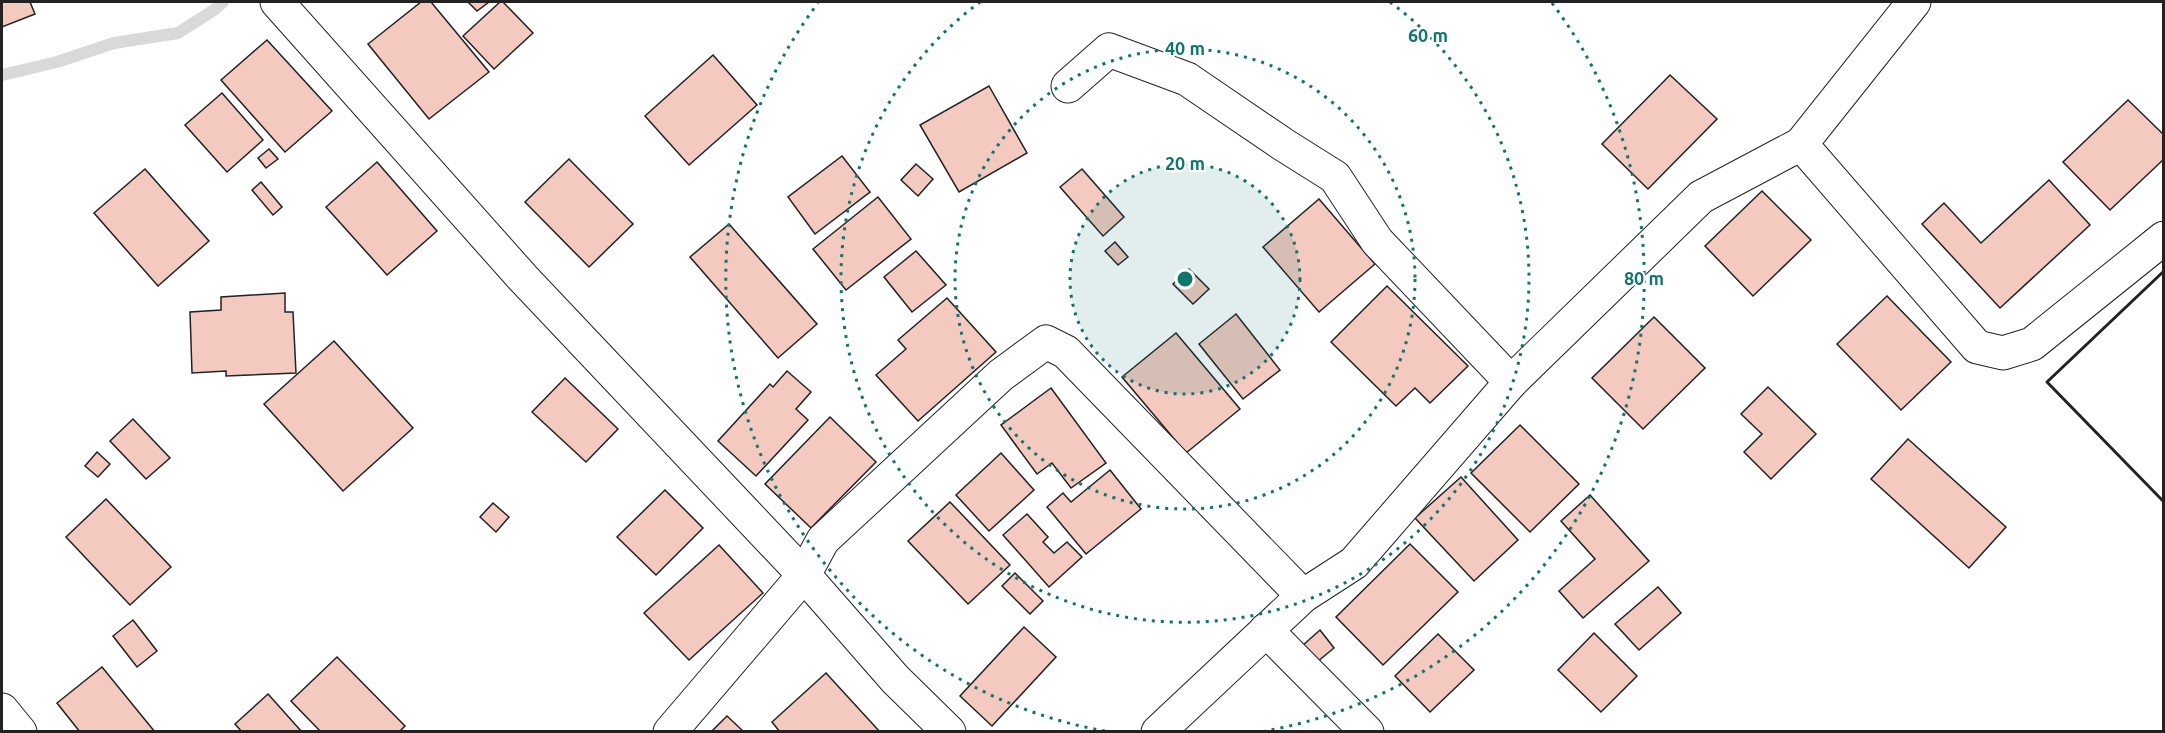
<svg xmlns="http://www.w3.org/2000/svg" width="2165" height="733" viewBox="0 0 2165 733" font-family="Ubuntu,sans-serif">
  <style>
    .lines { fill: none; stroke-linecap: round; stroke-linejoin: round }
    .stream { stroke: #d9d9d9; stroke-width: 12 }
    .building { fill: #f3c9c0; stroke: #222; stroke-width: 1.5 }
    .minor-casing { stroke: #222; stroke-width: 35 }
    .minor { stroke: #fff; stroke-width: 33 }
    .wall { stroke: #222; stroke-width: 3 }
    .ring { fill: none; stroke: #0f766e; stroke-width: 3; stroke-dasharray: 3 6 }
    .centre { fill: #0f766e; stroke: #fff; stroke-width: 3 }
    .ring-label { font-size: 18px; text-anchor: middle; font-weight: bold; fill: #0f766e; stroke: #fff; stroke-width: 4.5; stroke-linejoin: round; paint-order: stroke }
  </style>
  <rect width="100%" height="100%" fill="#fff"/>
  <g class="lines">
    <path class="stream" d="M 2,75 L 57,62 L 114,43 L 178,33 L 214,10 L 223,2"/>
  </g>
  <g class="building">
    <path d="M 2,2 L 30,2 L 35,14 L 2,27 Z"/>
    <path d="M 421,2 L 431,2 L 489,72 L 429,119 L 368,44 Z"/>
    <path d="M 468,2 L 489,2 L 477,11 Z"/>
    <path d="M 500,2 L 503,2 L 533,33 L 494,69 L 463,36 Z"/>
    <path d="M 267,40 L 332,111 L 285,152 L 221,80 Z"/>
    <path d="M 713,55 L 757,105 L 689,165 L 645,116 Z"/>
    <path d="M 1670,75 L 1717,119 L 1648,189 L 1602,144 Z"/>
    <path d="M 989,86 L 1027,153 L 959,192 L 920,125 Z"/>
    <path d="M 222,93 L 263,140 L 227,172 L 185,125 Z"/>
    <path d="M 2128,100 L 2164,135 L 2164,159 L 2110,210 L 2063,162 Z"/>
    <path d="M 269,149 L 278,159 L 266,168 L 258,158 Z"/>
    <path d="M 842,156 L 870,192 L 815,234 L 788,197 Z"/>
    <path d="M 569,159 L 633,224 L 589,267 L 525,202 Z"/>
    <path d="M 377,162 L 437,231 L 387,275 L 326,207 Z"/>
    <path d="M 916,164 L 933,179 L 918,196 L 901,180 Z"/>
    <path d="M 145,169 L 209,241 L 158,286 L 94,213 Z"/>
    <path d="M 1082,169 L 1124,217 L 1103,236 L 1060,187 Z"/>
    <path d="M 2049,180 L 2090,225 L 2000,308 L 1922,224 L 1944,203 L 1981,243 Z"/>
    <path d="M 261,182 L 282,207 L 273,215 L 252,190 Z"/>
    <path d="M 1762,191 L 1811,240 L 1753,296 L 1705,246 Z"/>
    <path d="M 878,197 L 911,239 L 846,290 L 813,249 Z"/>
    <path d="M 1319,199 L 1375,264 L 1319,312 L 1263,247 Z"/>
    <path d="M 729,224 L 817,324 L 778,358 L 690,257 Z"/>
    <path d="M 1115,242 L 1128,257 L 1118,265 L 1105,251 Z"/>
    <path d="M 916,251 L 946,285 L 912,312 L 884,277 Z"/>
    <path d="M 1189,269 L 1209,289 L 1193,304 L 1173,284 Z"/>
    <path d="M 1387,286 L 1468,366 L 1430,403 L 1415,388 L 1396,406 L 1331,342 Z"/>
    <path d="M 285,293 L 285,312 L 293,312 L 296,373 L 226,376 L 226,371 L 192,373 L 190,312 L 221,310 L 221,297 Z"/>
    <path d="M 1887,296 L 1951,362 L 1901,410 L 1837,344 Z"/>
    <path d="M 947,298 L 996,352 L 918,421 L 876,375 L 906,349 L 898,340 Z"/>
    <path d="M 1236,314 L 1280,370 L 1243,399 L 1199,344 Z"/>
    <path d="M 1654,317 L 1705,368 L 1643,429 L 1592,378 Z"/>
    <path d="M 1176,333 L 1240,409 L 1186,453 L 1122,377 Z"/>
    <path d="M 334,341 L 413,428 L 343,491 L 264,404 Z"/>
    <path d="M 787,371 L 811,392 L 796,409 L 808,420 L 756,476 L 718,441 L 770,384 L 773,387 Z"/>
    <path d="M 565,378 L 618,429 L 586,462 L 532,412 Z"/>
    <path d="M 1768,387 L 1816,434 L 1771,479 L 1744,452 L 1762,434 L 1741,414 Z"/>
    <path d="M 1051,388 L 1106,463 L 1071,488 L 1052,463 L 1037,474 L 1001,425 Z"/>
    <path d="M 830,417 L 876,462 L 811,528 L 765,484 Z"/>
    <path d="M 133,419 L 170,458 L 146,479 L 110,441 Z"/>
    <path d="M 1520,425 L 1579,484 L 1530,532 L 1471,473 Z"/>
    <path d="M 1908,439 L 2006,527 L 1969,568 L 1871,479 Z"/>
    <path d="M 97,452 L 110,464 L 98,477 L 85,466 Z"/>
    <path d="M 1001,453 L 1034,490 L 989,531 L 956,495 Z"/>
    <path d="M 1110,470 L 1141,509 L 1086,554 L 1047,507 L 1063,493 L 1071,502 Z"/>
    <path d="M 1461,477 L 1518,540 L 1474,581 L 1415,518 Z"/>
    <path d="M 665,490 L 703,528 L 656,575 L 617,537 Z"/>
    <path d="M 1590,495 L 1649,561 L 1583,618 L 1559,591 L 1595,559 L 1561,521 Z"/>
    <path d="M 106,499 L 171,567 L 130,605 L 66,537 Z"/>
    <path d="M 950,502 L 1010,565 L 968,604 L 908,541 Z"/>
    <path d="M 493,503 L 509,517 L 496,532 L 480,517 Z"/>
    <path d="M 1027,514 L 1048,537 L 1043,542 L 1054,553 L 1067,542 L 1082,557 L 1049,587 L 1003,535 Z"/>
    <path d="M 1410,544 L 1458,592 L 1383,665 L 1336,617 Z"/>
    <path d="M 719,545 L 763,593 L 689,660 L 644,613 Z"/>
    <path d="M 1015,573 L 1043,601 L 1030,614 L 1002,586 Z"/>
    <path d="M 1658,587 L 1681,613 L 1639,650 L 1615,624 Z"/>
    <path d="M 133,620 L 157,651 L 137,667 L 113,636 Z"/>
    <path d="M 1024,627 L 1056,657 L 992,726 L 960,696 Z"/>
    <path d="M 1320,630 L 1334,648 L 1317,662 L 1302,646 Z"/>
    <path d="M 1594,633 L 1637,676 L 1601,712 L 1558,670 Z"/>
    <path d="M 1438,634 L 1474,670 L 1430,712 L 1395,676 Z"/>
    <path d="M 337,657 L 405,726 L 399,732 L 321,732 L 291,701 Z"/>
    <path d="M 102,667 L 155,732 L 80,732 L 57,703 Z"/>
    <path d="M 826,673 L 880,732 L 780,732 L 772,722 Z"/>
    <path d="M 268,694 L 302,732 L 242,732 L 235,724 Z"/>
    <path d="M 727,716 L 743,731 L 711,732 Z"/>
  </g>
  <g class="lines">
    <g class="minor-casing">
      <g id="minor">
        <path d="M 277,2 L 523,278 L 804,575 L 895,679 L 949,732"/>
        <path d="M 1068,86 L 1109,50 L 1187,79 L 1284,145 L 1335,177 L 1377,241 L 1511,382"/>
        <path d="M 1801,144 L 1977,347 L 2003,353 L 2032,344 L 2164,238"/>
        <path d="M 1266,630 L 1367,732"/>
        <path d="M 2,710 L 20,732"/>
        <path d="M 670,732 L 804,575 L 823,540 L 1001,375 L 1046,342 L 1066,352 L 1303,596"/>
        <path d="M 1158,732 L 1303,596 L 1354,563 L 1511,382 L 1701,197 L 1801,144 L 1914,2"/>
      </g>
    </g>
    <use href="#minor" class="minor"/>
    <path class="wall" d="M 2164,271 L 2047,382 L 2164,502"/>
  </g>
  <circle cx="1185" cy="279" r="115" fill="#0f766e" fill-opacity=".12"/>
  <g class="ring">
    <circle cx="1185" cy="279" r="115"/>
    <circle cx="1185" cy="279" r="230"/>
    <path d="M1390 2A344 344 0 1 1 980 2"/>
    <path d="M1105 731A459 459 0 0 1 818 3M1552 3A459 459 0 0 1 1265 731"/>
  </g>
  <circle cx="1185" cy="279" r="9" class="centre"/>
  <g class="ring-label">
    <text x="1428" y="42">60 m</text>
    <text x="1185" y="55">40 m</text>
    <text x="1185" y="170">20 m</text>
    <text x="1644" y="285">80 m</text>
  </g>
  <rect width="2165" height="733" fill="none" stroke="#222222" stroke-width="6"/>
</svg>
